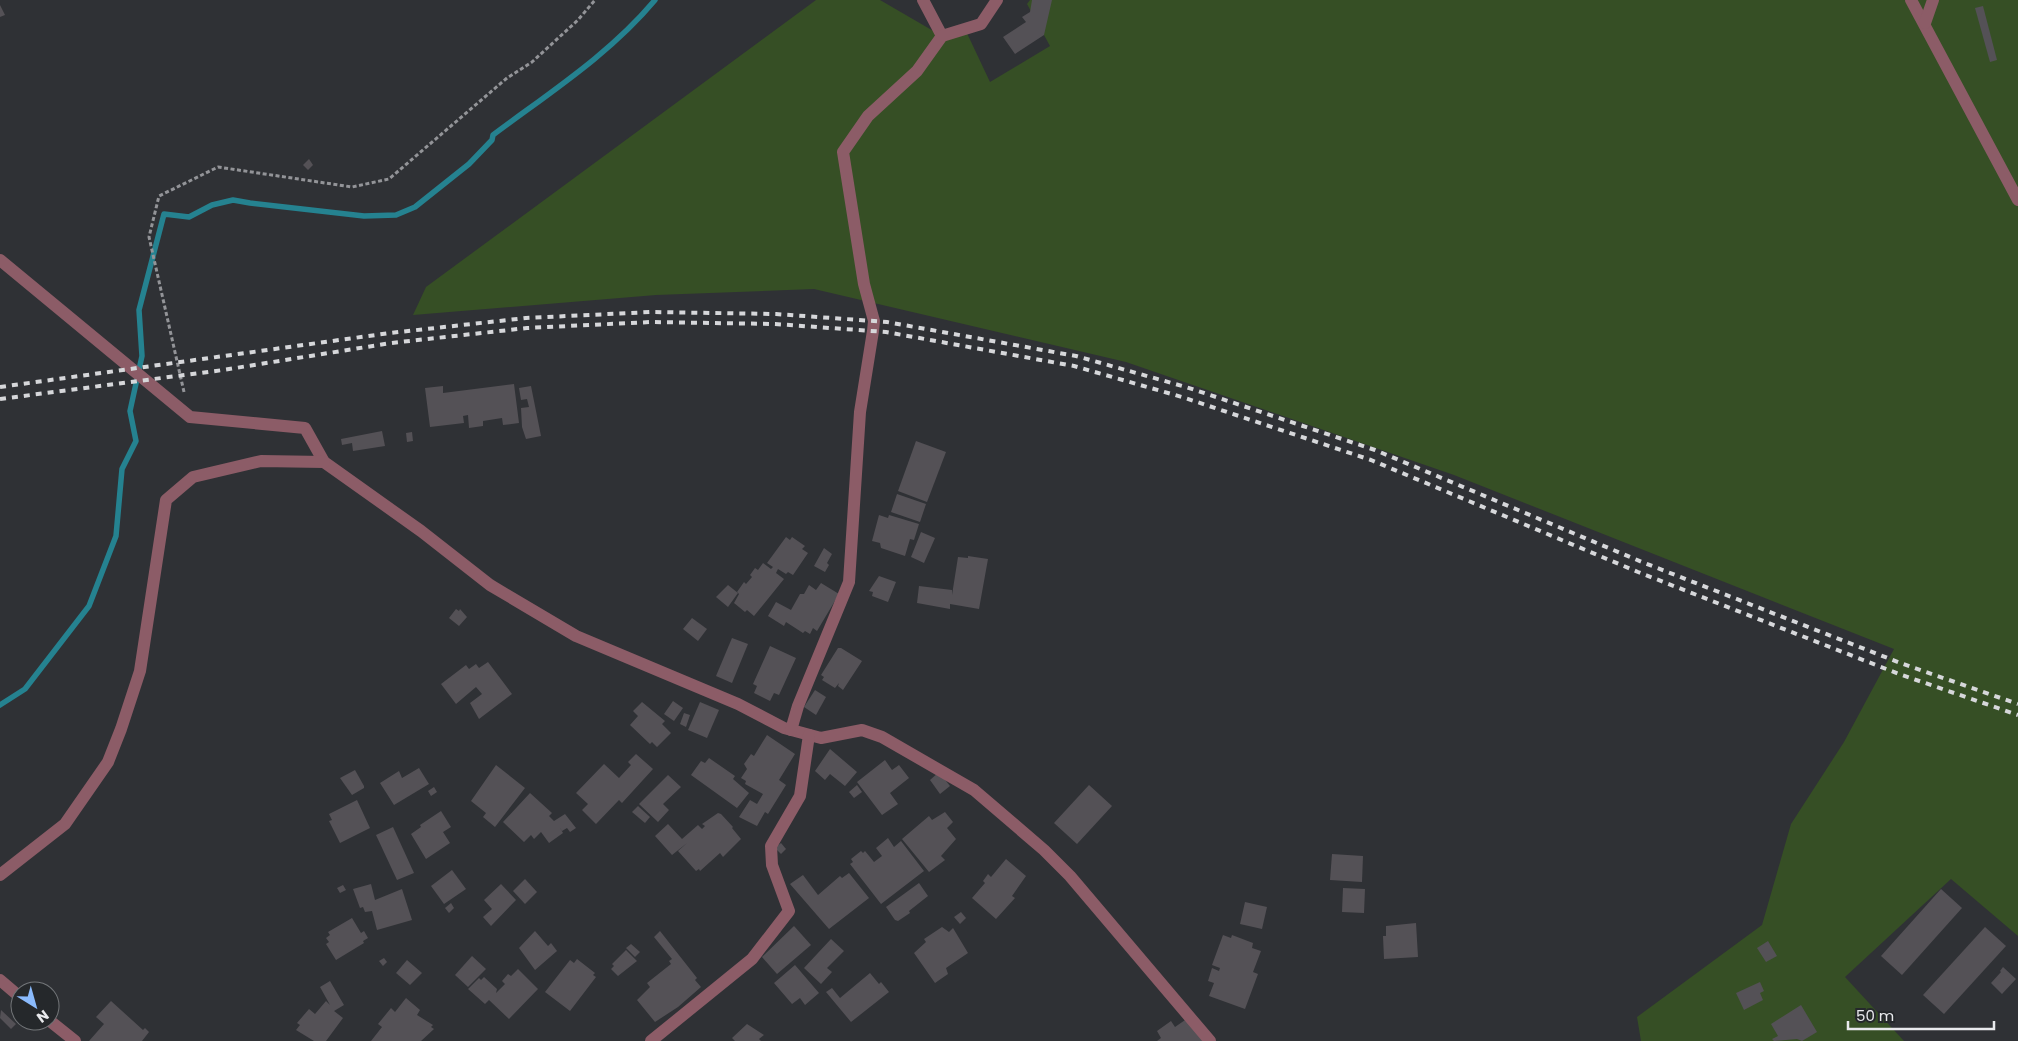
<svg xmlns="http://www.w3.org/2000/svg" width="2018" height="1041" viewBox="0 0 2018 1041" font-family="Poppins,sans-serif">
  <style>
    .green { fill: #364f25 }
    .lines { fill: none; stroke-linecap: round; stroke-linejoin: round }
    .stream { stroke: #258290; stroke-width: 5.5 }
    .building { fill: #545156 }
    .path { stroke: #939498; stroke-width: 3; stroke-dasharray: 4 2.5; stroke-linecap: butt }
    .minor { stroke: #8c5c67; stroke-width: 12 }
    .rail { stroke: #d6d7da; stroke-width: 4; stroke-dasharray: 6 6; stroke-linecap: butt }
  </style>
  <rect width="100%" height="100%" fill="#2f3135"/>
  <path class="green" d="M 816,0 L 880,0 L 942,36 L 965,29 L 990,82 L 1050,46 L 1027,4 L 1030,0 L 2018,0 L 2018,936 L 1951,879 L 1845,977 L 1904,1041 L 1641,1041 L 1637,1017 L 1762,925 L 1791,824 L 1844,742 L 1894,649 L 1454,475 L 1126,362 L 814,289 L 656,295 L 413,315 L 426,287 Z"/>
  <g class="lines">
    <path class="stream" d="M 0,705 L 25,689 L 89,606 L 116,536 L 122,469 L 136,441 L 130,411 L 142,356 L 139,310 L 164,214 L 189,217 L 212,205 L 233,200 L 250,203 L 364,216 L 396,215 L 415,207 L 469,164 L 492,140 L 493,135 C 549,93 610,54 655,0"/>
  </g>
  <g class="building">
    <path d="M 1032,0 L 1052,0 L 1044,35 L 1015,54 L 1003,37 L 1026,22 L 1022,17 L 1030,12 Z"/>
    <path d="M 0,5 L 5,15 L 0,17 Z"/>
    <path d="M 1983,6 L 1997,60 L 1990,62 L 1975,8 Z"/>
    <path d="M 309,159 L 313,165 L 308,170 L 303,165 Z"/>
    <path d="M 514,384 L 519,423 L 503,425 L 502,418 L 483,421 L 483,426 L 469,428 L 468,415 L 463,416 L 464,423 L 430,427 L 425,388 L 443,386 L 443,393 Z"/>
    <path d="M 531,386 L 541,436 L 526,439 L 522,427 L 521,408 L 529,407 L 527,399 L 521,400 L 519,388 Z"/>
    <path d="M 382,431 L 385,446 L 353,451 L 352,443 L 342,445 L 341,439 Z"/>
    <path d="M 412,432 L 413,441 L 407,442 L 406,433 Z"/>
    <path d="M 916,441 L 946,452 L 927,502 L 898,491 Z"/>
    <path d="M 897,494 L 926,504 L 920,522 L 891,512 Z"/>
    <path d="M 879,515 L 888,518 L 889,515 L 919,524 L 914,540 L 910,539 L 905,556 L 881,548 L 880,543 L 872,541 Z"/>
    <path d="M 921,532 L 935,538 L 924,563 L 911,557 Z"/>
    <path d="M 786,537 L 790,540 L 792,537 L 805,546 L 802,549 L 808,553 L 793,575 L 788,572 L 786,574 L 778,569 L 776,573 L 784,579 L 754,616 L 747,610 L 745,612 L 734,603 L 739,594 L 737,592 L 744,582 L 746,584 L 752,577 L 750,575 L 755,568 L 758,570 L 763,563 L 771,569 L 773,567 L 767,563 Z"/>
    <path d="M 824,548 L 832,554 L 827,563 L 829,565 L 825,572 L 814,566 Z"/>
    <path d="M 968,556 L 988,559 L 979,609 L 950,604 L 950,609 L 917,603 L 919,586 L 952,590 L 952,595 L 958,557 L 968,558 Z"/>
    <path d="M 879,576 L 896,582 L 888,602 L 872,596 L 873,592 L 869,591 Z"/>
    <path d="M 821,583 L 839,594 L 817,631 L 813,628 L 810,634 L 805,631 L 803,633 L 786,622 L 784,626 L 768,616 L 776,602 L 791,610 L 800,594 L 804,594 L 809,585 L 816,590 Z"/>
    <path d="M 728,585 L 738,593 L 728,607 L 716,597 Z"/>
    <path d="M 456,609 L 459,611 L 460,609 L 467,617 L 459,626 L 449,618 Z"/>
    <path d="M 692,618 L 707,629 L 698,641 L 683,629 Z"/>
    <path d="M 732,638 L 748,644 L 732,683 L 716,676 Z"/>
    <path d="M 770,646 L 796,658 L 779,695 L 774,693 L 770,701 L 754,693 L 757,686 L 753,684 Z"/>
    <path d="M 838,648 L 841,648 L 862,661 L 843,690 L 838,686 L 839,683 L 835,688 L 822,680 L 824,677 L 821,675 Z"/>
    <path d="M 488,662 L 512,694 L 479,719 L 470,703 L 482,694 L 476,687 L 456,704 L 441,684 L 466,665 L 469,669 L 476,664 L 479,668 Z"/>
    <path d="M 815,690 L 826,697 L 816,715 L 804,707 Z"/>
    <path d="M 673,701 L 683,708 L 674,721 L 664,714 Z"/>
    <path d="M 642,702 L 665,721 L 662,724 L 671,733 L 657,747 L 652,742 L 650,744 L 630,725 L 638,716 L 633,711 Z"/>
    <path d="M 700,702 L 719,710 L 707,738 L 688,730 Z"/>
    <path d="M 684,713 L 690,715 L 686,727 L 680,724 Z"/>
    <path d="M 767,735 L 795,754 L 779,780 L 786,785 L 768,814 L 765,812 L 757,826 L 739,817 L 750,800 L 757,804 L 763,794 L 745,784 L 746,781 L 741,778 L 747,769 L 744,764 L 751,754 L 754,756 Z"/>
    <path d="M 830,749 L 857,772 L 845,786 L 830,774 L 825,780 L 815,771 Z"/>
    <path d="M 636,754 L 653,769 L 622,803 L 619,800 L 596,824 L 582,810 L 588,804 L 576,793 L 604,764 L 619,778 L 631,765 L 628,762 Z"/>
    <path d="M 709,758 L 735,776 L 733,779 L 749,793 L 737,808 L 691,775 L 701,761 L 705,763 Z"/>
    <path d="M 885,760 L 892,770 L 899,765 L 909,778 L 890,793 L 898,804 L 882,815 L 857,782 Z"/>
    <path d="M 496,765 L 525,788 L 495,827 L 483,817 L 486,813 L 471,801 Z"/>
    <path d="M 419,768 L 429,784 L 394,805 L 380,783 L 399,771 L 402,778 Z"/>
    <path d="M 355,770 L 364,786 L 364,788 L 352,795 L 340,778 Z"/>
    <path d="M 939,772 L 950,786 L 940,794 L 930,780 Z"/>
    <path d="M 668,775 L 681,787 L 663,804 L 669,810 L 658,822 L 639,804 Z"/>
    <path d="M 857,785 L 862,792 L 854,798 L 849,792 Z"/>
    <path d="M 1089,785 L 1112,806 L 1077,844 L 1054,823 Z"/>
    <path d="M 434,787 L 437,792 L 431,796 L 428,791 Z"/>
    <path d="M 530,793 L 552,813 L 549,816 L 554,821 L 565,814 L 576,828 L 570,832 L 567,828 L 562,831 L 559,826 L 563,833 L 549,843 L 541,832 L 534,839 L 531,835 L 524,842 L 503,822 Z"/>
    <path d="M 357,800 L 370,828 L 340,843 L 329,821 L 332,820 L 329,814 Z"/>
    <path d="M 638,806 L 650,817 L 645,823 L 632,812 Z"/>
    <path d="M 441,811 L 451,827 L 443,832 L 450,843 L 426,859 L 411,834 L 421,827 L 420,825 Z"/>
    <path d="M 945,812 L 953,822 L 947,828 L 956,839 L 941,856 L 945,860 L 929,872 L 902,839 L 929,816 L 932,820 Z"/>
    <path d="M 718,813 L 721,814 L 733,827 L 732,828 L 741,839 L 723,857 L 720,853 L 700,871 L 699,869 L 696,871 L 678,851 L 687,843 L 672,855 L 655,836 L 668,824 L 682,839 L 698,825 L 702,829 L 705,826 L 702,824 Z"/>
    <path d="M 393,827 L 414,873 L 397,880 L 376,835 Z"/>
    <path d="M 888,838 L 894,847 L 901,841 L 924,871 L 881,904 L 850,864 L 853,862 L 851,859 L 861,851 L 863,853 L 865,851 L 874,862 L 882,856 L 876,848 Z"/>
    <path d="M 781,843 L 786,849 L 781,854 L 775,848 Z"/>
    <path d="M 1332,854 L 1363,856 L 1362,882 L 1330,880 Z"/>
    <path d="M 1006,859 L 1026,876 L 1012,896 L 1015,898 L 996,919 L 972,898 L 985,883 L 983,881 L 988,874 L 991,877 Z"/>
    <path d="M 452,870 L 466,889 L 444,904 L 431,886 Z"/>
    <path d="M 849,873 L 869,898 L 829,929 L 790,884 L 803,875 L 818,895 L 840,876 L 842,878 Z"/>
    <path d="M 525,879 L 537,892 L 525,904 L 513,891 Z"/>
    <path d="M 919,883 L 928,896 L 909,911 L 910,913 L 898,921 L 895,920 L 886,907 Z"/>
    <path d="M 371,884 L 375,900 L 402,889 L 412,920 L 377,930 L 372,911 L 365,912 L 363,907 L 360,908 L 353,889 Z"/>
    <path d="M 501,884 L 516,900 L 491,926 L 483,917 L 492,909 L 484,900 Z"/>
    <path d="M 343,885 L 346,890 L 340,893 L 337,888 Z"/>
    <path d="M 1343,888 L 1365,889 L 1364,913 L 1342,912 Z"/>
    <path d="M 1941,889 L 1962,908 L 1902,975 L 1881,956 Z"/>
    <path d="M 1245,902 L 1267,907 L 1262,929 L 1240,924 Z"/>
    <path d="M 451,903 L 454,908 L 449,913 L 445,908 Z"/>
    <path d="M 961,912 L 966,918 L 960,924 L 954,917 Z"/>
    <path d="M 352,918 L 361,933 L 364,931 L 368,938 L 363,941 L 364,943 L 336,960 L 326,944 L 329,942 L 326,938 L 330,935 L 328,932 Z"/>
    <path d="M 1416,923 L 1418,957 L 1384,959 L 1383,936 L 1386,936 L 1386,926 Z"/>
    <path d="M 794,926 L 811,945 L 777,974 L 762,957 Z"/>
    <path d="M 942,927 L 949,932 L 953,928 L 968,953 L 946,968 L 948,974 L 935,983 L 914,953 L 926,942 L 924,939 Z"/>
    <path d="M 1985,927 L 2006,946 L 1944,1014 L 1923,995 Z"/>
    <path d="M 535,931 L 548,946 L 551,943 L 557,951 L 535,970 L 519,948 Z"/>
    <path d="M 660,931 L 697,978 L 695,980 L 701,987 L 678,1007 L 655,1022 L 637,1000 L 650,987 L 647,983 L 671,964 L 669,961 L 672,959 L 654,937 Z"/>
    <path d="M 1223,935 L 1231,938 L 1232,935 L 1253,943 L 1252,948 L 1261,951 L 1253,972 L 1258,974 L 1245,1009 L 1209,996 L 1214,983 L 1208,981 L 1212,968 L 1219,971 L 1220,968 L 1212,965 Z"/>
    <path d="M 831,939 L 844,951 L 827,968 L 832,972 L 821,984 L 804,968 Z"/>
    <path d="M 1768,941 L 1777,956 L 1766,962 L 1757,948 Z"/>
    <path d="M 631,944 L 640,952 L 635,957 L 626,948 Z"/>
    <path d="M 626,950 L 637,961 L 618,976 L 611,969 L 614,966 L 612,964 Z"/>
    <path d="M 472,956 L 486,969 L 468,987 L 455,975 Z"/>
    <path d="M 384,958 L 387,962 L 383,966 L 379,961 Z"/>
    <path d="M 577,959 L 595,973 L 593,975 L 596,977 L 570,1011 L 545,992 L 570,960 L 574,963 Z"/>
    <path d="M 407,960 L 422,973 L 410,985 L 396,973 Z"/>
    <path d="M 795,965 L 819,993 L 805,1005 L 800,998 L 792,1004 L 774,983 Z"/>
    <path d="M 2003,967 L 2016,979 L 2002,994 L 1991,983 L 2001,972 L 2000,971 Z"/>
    <path d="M 518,969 L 538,989 L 509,1019 L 489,1000 L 485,1004 L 468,989 L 479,978 L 481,980 L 484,977 L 497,989 L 496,993 L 505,984 L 502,981 L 508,974 L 511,976 Z"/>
    <path d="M 870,973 L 879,984 L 881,982 L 889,992 L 851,1022 L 826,992 L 832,988 L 840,998 Z"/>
    <path d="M 330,981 L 344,1005 L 334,1011 L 343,1018 L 326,1041 L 314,1041 L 296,1030 L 300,1025 L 297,1023 L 309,1009 L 315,1014 L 326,1001 L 330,1005 L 320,987 Z"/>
    <path d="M 1760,982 L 1764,991 L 1760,993 L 1763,1000 L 1744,1010 L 1736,993 Z"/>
    <path d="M 406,998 L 420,1010 L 417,1015 L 433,1025 L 431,1027 L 434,1029 L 421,1041 L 371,1041 L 382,1027 L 378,1024 L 391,1008 L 395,1012 Z"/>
    <path d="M 111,1001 L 143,1030 L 145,1028 L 149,1032 L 142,1041 L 89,1041 L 104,1024 L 96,1017 Z"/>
    <path d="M 1801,1005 L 1817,1032 L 1802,1041 L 1797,1039 L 1774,1041 L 1772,1039 L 1778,1036 L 1771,1024 Z"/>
    <path d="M 1,1010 L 16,1024 L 11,1029 L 0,1018 Z"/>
    <path d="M 1188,1018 L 1204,1041 L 1157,1041 L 1161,1038 L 1157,1031 L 1171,1021 L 1175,1027 Z"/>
    <path d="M 747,1024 L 764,1035 L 759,1039 L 761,1041 L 735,1041 L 732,1038 Z"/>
  </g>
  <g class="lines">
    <path class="path" d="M 184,392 L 149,237 L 159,196 L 218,167 L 352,187 L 389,179 L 507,78 L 532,62 L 578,20 L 595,0"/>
    <g class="minor">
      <path d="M 923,0 L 942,36"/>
      <path d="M 1911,0 L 2018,200"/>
      <path d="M 1925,23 L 1933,0"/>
      <path d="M 0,260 L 190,417 L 305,428 L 324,462 L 421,531 L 490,585 L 576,636 L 738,704 L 784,728 L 821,738 L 862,730 L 882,737 L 974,790 L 1044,850 L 1070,876 L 1210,1041"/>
      <path d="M 791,730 L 798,706 L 849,582 L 860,412 L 873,331 L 874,321 L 864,284 L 843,152 L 868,116 L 917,71 L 942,36 L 981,24 L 997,0"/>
      <path d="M 0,875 L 65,824 L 108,762 L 121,729 L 140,671 L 166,500 L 193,477 L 261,461 L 324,462"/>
      <path d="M 0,980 L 20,997"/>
      <path d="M 50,1021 L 75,1041"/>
      <path d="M 651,1041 L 752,959 L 789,911 L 772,865 L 771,846 L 800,796 L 809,735"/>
    </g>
    <g class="rail">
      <path d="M 0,387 L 390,333 L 526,318 L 651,312 L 776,314 L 887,322 L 1076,356 L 1186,387 L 1375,450 L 1642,562 L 1903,664 L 2018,704"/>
      <path d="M 0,399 L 223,370 L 391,343 L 527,328 L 651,322 L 775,324 L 886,332 L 1074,366 L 1182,397 L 1371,460 L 1638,572 L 1899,674 L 2018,715"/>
    </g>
  </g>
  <g transform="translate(35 1006) rotate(143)"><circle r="24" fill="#25282b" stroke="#737679"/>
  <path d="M0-4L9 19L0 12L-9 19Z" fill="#8abafc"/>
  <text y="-8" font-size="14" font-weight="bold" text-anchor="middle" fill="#e9eaed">N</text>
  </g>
  <path d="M1848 1021v8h146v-8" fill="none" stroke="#e9eaed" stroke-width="2.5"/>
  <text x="1856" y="1021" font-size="15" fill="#e9eaed" stroke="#25282b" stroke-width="4" paint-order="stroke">50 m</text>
</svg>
